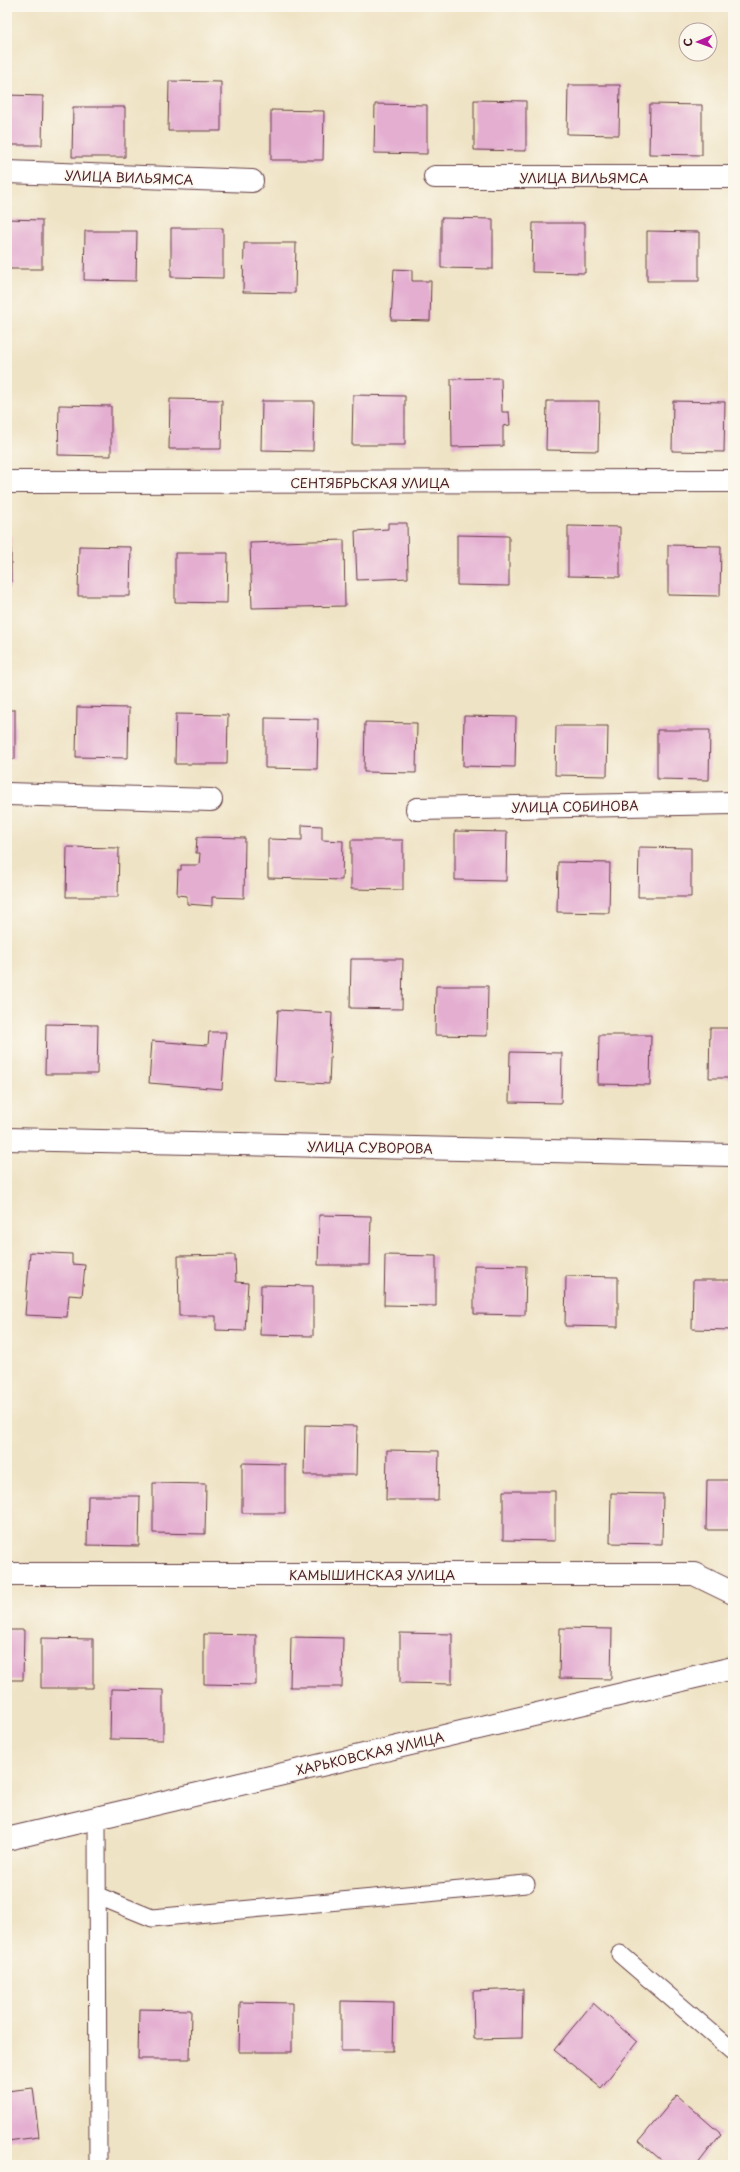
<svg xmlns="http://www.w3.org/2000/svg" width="740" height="2172" viewBox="0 0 740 2172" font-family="'Playpen Sans',sans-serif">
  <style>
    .building { fill: #e4aed1 }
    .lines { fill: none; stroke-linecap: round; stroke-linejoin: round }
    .service-casing { stroke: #633c42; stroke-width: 19 }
    .minor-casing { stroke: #633c42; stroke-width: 24 }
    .tertiary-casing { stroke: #633c42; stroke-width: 24 }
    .service { stroke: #fff; stroke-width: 17 }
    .minor { stroke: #fff; stroke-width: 22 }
    .tertiary { stroke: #fff; stroke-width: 22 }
    .labels { text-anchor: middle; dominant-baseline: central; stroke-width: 3.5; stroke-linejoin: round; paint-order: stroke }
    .street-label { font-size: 13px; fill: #4a1f2b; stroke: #fbf7ec }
  </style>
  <rect width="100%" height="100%" fill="#fbf7ec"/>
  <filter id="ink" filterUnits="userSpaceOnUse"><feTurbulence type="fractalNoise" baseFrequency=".025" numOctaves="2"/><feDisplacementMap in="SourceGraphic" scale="8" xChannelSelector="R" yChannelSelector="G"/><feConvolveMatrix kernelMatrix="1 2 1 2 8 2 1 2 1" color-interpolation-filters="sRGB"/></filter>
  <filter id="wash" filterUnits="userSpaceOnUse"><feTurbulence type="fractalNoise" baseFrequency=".012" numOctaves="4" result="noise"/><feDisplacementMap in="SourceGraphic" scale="16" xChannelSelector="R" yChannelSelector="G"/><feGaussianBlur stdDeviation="0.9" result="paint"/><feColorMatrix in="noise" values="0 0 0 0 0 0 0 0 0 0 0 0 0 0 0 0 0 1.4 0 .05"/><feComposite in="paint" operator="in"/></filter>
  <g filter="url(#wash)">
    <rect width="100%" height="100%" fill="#efe3c5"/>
    <g id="blocks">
      <g class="building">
        <path d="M 169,81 L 221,82 L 221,131 L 168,131 Z"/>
        <path d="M 568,85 L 620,85 L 619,135 L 567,134 Z"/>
        <path d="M 7,95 L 43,96 L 42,145 L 7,145 Z"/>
        <path d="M 474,100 L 526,101 L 526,151 L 474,150 Z"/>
        <path d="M 375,104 L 427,105 L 427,154 L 374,153 Z"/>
        <path d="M 650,104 L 702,105 L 702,155 L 649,154 Z"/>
        <path d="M 73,107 L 125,107 L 125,157 L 72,157 Z"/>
        <path d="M 271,110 L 324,111 L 323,160 L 271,160 Z"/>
        <path d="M 441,218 L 493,219 L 493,269 L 441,268 Z"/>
        <path d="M 7,219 L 42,220 L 42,269 L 7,269 Z"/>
        <path d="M 533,223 L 585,223 L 585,273 L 532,272 Z"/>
        <path d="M 171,228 L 223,228 L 223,278 L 171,277 Z"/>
        <path d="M 85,231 L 137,231 L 136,281 L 84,280 Z"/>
        <path d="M 647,231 L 699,232 L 699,281 L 647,281 Z"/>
        <path d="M 244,243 L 296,243 L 295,293 L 243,292 Z"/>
        <path d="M 394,269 L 412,270 L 412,281 L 431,281 L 430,321 L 391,320 Z"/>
        <path d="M 501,378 L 502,412 L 509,412 L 510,425 L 503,426 L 503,446 L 452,447 L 451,379 Z"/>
        <path d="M 353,395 L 405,396 L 405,445 L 352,445 Z"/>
        <path d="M 170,399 L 222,400 L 221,449 L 169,449 Z"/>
        <path d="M 262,401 L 314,401 L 313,451 L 261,450 Z"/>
        <path d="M 547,401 L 599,401 L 598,451 L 546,450 Z"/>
        <path d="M 673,401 L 725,402 L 724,452 L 672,451 Z"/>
        <path d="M 59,405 L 111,406 L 111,456 L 58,455 Z"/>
        <path d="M 388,523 L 407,523 L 408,578 L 357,580 L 355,531 L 388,529 Z"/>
        <path d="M 568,526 L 620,527 L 620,577 L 568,576 Z"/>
        <path d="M 457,535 L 509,536 L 509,586 L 457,585 Z"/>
        <rect x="7" y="536" width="4" height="50"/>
        <path d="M 344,540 L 345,606 L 252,608 L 250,543 Z"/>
        <path d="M 668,545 L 721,546 L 720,596 L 668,595 Z"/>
        <path d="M 79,546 L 131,547 L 130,596 L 78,596 Z"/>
        <path d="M 175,553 L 228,553 L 227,603 L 175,602 Z"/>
        <path d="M 77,707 L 129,708 L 128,758 L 76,757 Z"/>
        <rect x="7" y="710" width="8" height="49"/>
        <path d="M 176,714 L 228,715 L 227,764 L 175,764 Z"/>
        <path d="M 464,716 L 516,717 L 515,767 L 463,766 Z"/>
        <path d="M 265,718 L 318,719 L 317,769 L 265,768 Z"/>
        <path d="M 365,722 L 417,723 L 416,773 L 364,772 Z"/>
        <path d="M 556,726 L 608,726 L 607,776 L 555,775 Z"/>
        <path d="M 657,730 L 710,730 L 709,780 L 657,779 Z"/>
        <path d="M 302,825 L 322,826 L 322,840 L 343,841 L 342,880 L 268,878 L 268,839 L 302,840 Z"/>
        <path d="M 455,831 L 507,832 L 506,881 L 455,880 Z"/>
        <path d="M 197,837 L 245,838 L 244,898 L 212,897 L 212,906 L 187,904 L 187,896 L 177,895 L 178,870 L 181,870 L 181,865 L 199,865 L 200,853 L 196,853 Z"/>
        <path d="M 351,840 L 403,840 L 403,890 L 351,889 Z"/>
        <path d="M 67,847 L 119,848 L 118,897 L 66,897 Z"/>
        <path d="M 639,847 L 691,848 L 691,897 L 638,897 Z"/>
        <path d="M 558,862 L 610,863 L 609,913 L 557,912 Z"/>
        <path d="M 351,959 L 403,959 L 402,1009 L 350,1008 Z"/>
        <path d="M 436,986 L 488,986 L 487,1036 L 435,1035 Z"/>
        <path d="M 278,1010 L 332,1013 L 329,1084 L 275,1081 Z"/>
        <path d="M 46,1024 L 98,1025 L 97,1074 L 45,1074 Z"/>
        <path d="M 710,1028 L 733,1028 L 733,1078 L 709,1078 Z"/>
        <path d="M 209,1032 L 226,1032 L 222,1089 L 149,1083 L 152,1041 L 208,1045 Z"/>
        <path d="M 599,1035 L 651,1035 L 650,1085 L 598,1084 Z"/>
        <path d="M 510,1052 L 562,1053 L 561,1103 L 509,1102 Z"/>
        <path d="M 319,1215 L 371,1216 L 370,1265 L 318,1265 Z"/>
        <path d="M 30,1252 L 72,1254 L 72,1264 L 85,1265 L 82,1296 L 69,1295 L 67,1317 L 25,1315 Z"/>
        <path d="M 235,1255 L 236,1282 L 248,1283 L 245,1331 L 216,1330 L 216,1316 L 179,1316 L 178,1256 Z"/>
        <path d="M 385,1255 L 436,1256 L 436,1306 L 384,1305 Z"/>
        <path d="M 474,1265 L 526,1266 L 525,1315 L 474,1314 Z"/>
        <path d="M 566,1276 L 618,1277 L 618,1327 L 565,1326 Z"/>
        <path d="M 693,1280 L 733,1280 L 733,1330 L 692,1329 Z"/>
        <path d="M 261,1285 L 313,1286 L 313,1336 L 260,1335 Z"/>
        <path d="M 305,1425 L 357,1426 L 356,1475 L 304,1475 Z"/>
        <path d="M 387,1450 L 439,1451 L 438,1500 L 386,1500 Z"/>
        <path d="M 242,1463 L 285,1464 L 285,1513 L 242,1513 Z"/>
        <path d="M 707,1480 L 733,1480 L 733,1530 L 706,1530 Z"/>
        <path d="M 153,1483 L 206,1484 L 205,1534 L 153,1533 Z"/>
        <path d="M 503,1491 L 555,1491 L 555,1541 L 503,1540 Z"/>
        <path d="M 611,1493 L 663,1494 L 662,1544 L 610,1543 Z"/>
        <path d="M 7,1496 L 10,1496 L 9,1545 L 7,1545 Z"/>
        <path d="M 88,1496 L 140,1496 L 139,1546 L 87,1545 Z"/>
        <path d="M 560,1628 L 612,1629 L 611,1679 L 559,1678 Z"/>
        <path d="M 7,1630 L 24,1630 L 23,1680 L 7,1680 Z"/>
        <path d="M 400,1633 L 452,1634 L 452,1684 L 400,1683 Z"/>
        <path d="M 204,1634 L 256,1635 L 256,1685 L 204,1684 Z"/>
        <path d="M 291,1637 L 343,1638 L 342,1687 L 290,1687 Z"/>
        <path d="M 41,1638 L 93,1639 L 93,1688 L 41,1688 Z"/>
        <path d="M 111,1689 L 163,1690 L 163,1740 L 110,1739 Z"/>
        <path d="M 523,1989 L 522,2038 L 474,2039 L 473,1991 Z"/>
        <path d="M 341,2001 L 394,2002 L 393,2051 L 341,2051 Z"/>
        <path d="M 240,2002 L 292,2003 L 292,2052 L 239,2052 Z"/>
        <path d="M 593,2003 L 637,2042 L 601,2088 L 554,2050 Z"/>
        <path d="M 139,2009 L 191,2010 L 190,2059 L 138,2059 Z"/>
        <path d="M 33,2088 L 39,2137 L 7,2141 L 7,2091 Z"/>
        <path d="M 677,2095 L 721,2134 L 697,2165 L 667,2165 L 639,2141 Z"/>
      </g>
    </g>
  </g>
  <g filter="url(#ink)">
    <use href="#blocks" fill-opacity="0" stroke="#633c42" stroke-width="1"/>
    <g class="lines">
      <g class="service-casing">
        <g id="service">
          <path d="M 97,1817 L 98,2165"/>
          <path d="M 98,1896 L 152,1918 L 526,1884"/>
          <path d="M 620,1954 L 733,2051"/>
        </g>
      </g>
      <g class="minor-casing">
        <g id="minor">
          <path d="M 7,172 L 252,181"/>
          <path d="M 435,177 L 733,177"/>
          <path d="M 7,482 L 733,481"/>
          <path d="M 7,794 L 211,800"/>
          <path d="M 417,809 L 733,803"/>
          <path d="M 7,1139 L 733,1155"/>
          <path d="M 7,1574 L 694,1574 L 733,1593"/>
        </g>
      </g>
      <g class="tertiary-casing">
        <path id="tertiary" d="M 7,1839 L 733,1668"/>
      </g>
      <use href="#service" class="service"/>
      <use href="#minor" class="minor"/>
      <use href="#tertiary" class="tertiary"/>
    </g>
  </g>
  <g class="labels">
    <g class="street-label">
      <text transform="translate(129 177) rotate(2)">УЛИЦА ВИЛЬЯМСА</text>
      <text x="584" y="177">УЛИЦА ВИЛЬЯМСА</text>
      <text x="370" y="482">СЕНТЯБРЬСКАЯ УЛИЦА</text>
      <text transform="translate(575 806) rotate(-1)">УЛИЦА СОБИНОВА</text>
      <text transform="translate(370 1147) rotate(1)">УЛИЦА СУВОРОВА</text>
      <text x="372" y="1574">КАМЫШИНСКАЯ УЛИЦА</text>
      <text transform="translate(370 1753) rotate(-13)">ХАРЬКОВСКАЯ УЛИЦА</text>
    </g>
  </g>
  <rect width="740" height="2172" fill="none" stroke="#fbf7ec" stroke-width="24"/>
  <g transform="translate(698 42) rotate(268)"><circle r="19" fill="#fbf7ec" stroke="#b4a19f"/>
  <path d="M0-3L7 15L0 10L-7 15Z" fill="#b5179e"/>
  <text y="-6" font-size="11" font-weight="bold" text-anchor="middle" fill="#4a1f2b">С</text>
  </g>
</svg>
